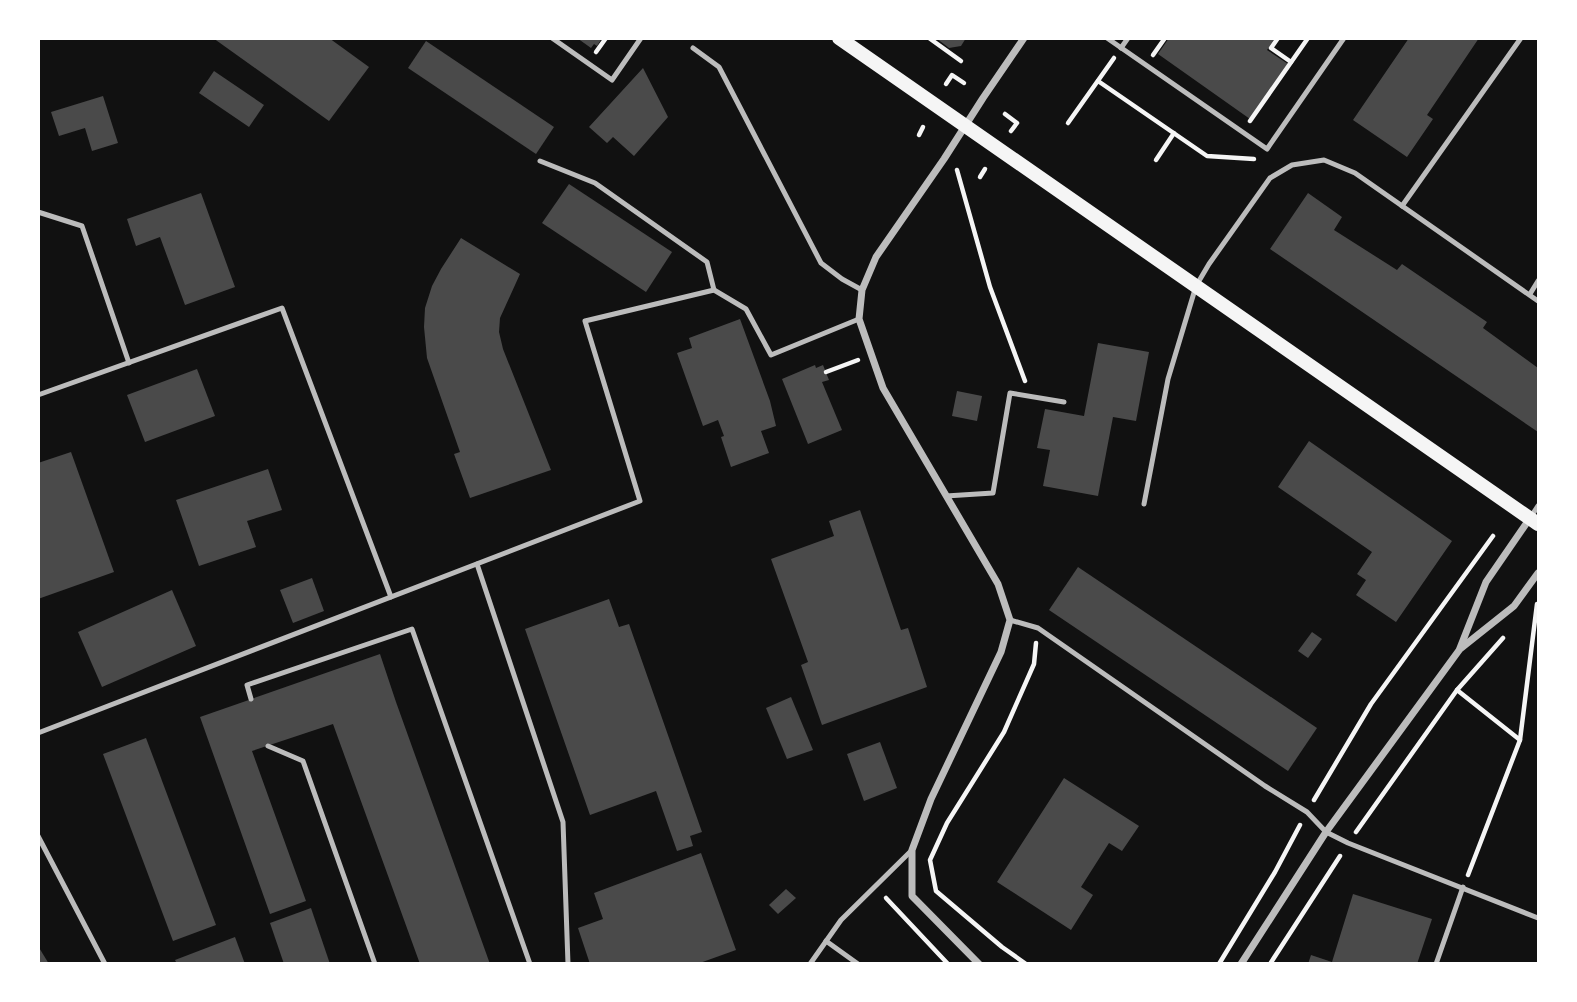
<svg xmlns="http://www.w3.org/2000/svg" width="1577" height="1002" viewBox="0 0 1577 1002" font-family="Overpass,sans-serif">
  <style>
    .building { fill: #4a4a4a }
    .lines { fill: none; stroke-linecap: round; stroke-linejoin: round }
    .path { stroke: #f5f5f5; stroke-width: 4.5 }
    .service { stroke: #bcbcbc; stroke-width: 5 }
    .minor { stroke: #bcbcbc; stroke-width: 7 }
    .secondary { stroke: #f5f5f5; stroke-width: 14 }
  </style>
  <rect width="100%" height="100%" fill="#111"/>
  <g class="building">
    <path d="M 213,38 L 329,38 L 369,67 L 329,121 Z"/>
    <path d="M 577,38 L 602,38 L 597,46 L 594,44 L 591,48 Z"/>
    <path d="M 936,38 L 966,38 L 961,46 L 949,48 Z"/>
    <path d="M 1169,38 L 1275,38 L 1267,50 L 1288,64 L 1250,119 L 1158,54 Z"/>
    <path d="M 1409,38 L 1479,38 L 1427,115 L 1433,119 L 1407,157 L 1353,120 Z"/>
    <path d="M 426,41 L 554,127 L 536,154 L 408,68 Z"/>
    <path d="M 643,68 L 668,117 L 634,156 L 613,137 L 607,143 L 589,127 Z"/>
    <path d="M 214,71 L 264,105 L 249,127 L 199,93 Z"/>
    <path d="M 103,96 L 118,143 L 92,151 L 85,128 L 59,136 L 51,112 Z"/>
    <path d="M 569,184 L 672,252 L 646,292 L 542,223 Z"/>
    <path d="M 201,193 L 235,287 L 185,305 L 160,237 L 136,246 L 127,219 Z"/>
    <path d="M 1308,193 L 1342,217 L 1334,230 L 1397,270 L 1402,264 L 1487,322 L 1483,328 L 1538,368 L 1538,432 L 1270,249 Z"/>
    <path d="M 461,238 L 520,274 L 500,318 L 499,332 L 503,349 L 551,470 L 470,498 L 454,454 L 460,452 L 427,358 L 424,327 L 425,308 L 432,286 L 441,269 Z"/>
    <path d="M 740,319 L 770,401 L 776,426 L 761,431 L 769,453 L 731,467 L 721,437 L 724,436 L 718,420 L 703,426 L 677,353 L 692,348 L 689,338 Z"/>
    <path d="M 1098,343 L 1149,352 L 1136,421 L 1113,417 L 1098,496 L 1043,486 L 1050,450 L 1037,448 L 1045,409 L 1084,416 Z"/>
    <path d="M 815,365 L 816,368 L 823,365 L 829,380 L 822,382 L 842,430 L 808,444 L 782,379 Z"/>
    <path d="M 197,369 L 215,416 L 145,442 L 127,395 Z"/>
    <path d="M 957,391 L 982,396 L 977,421 L 952,416 Z"/>
    <path d="M 1309,441 L 1452,541 L 1396,622 L 1356,595 L 1366,580 L 1357,574 L 1372,552 L 1278,487 Z"/>
    <path d="M 71,452 L 114,572 L 38,599 L 38,463 Z"/>
    <path d="M 268,469 L 282,510 L 247,521 L 256,547 L 199,566 L 176,500 Z"/>
    <path d="M 860,510 L 901,630 L 908,628 L 927,687 L 822,725 L 801,665 L 808,662 L 771,559 L 834,536 L 829,521 Z"/>
    <path d="M 1078,567 L 1317,728 L 1288,771 L 1049,610 Z"/>
    <path d="M 312,578 L 324,611 L 293,623 L 280,590 Z"/>
    <path d="M 172,590 L 196,646 L 102,687 L 78,632 Z"/>
    <path d="M 609,599 L 619,627 L 629,624 L 702,832 L 690,836 L 693,846 L 677,851 L 656,791 L 590,815 L 525,629 Z"/>
    <path d="M 1312,632 L 1322,639 L 1308,658 L 1298,651 Z"/>
    <path d="M 380,654 L 396,702 L 490,964 L 420,964 L 333,724 L 252,751 L 306,901 L 270,914 L 200,717 Z"/>
    <path d="M 791,697 L 813,750 L 787,759 L 766,708 Z"/>
    <path d="M 146,738 L 216,925 L 173,941 L 103,754 Z"/>
    <path d="M 880,742 L 897,788 L 864,801 L 847,754 Z"/>
    <path d="M 1064,778 L 1139,826 L 1122,851 L 1109,843 L 1081,887 L 1093,895 L 1071,930 L 997,882 Z"/>
    <path d="M 701,853 L 736,950 L 697,964 L 590,964 L 578,928 L 603,919 L 594,893 Z"/>
    <path d="M 786,889 L 796,898 L 778,914 L 769,905 Z"/>
    <path d="M 1353,894 L 1432,919 L 1417,964 L 1308,964 L 1311,955 L 1332,962 Z"/>
    <path d="M 311,908 L 330,964 L 284,964 L 270,923 Z"/>
    <path d="M 235,937 L 245,964 L 177,964 L 175,960 Z"/>
    <path d="M 38,946 L 49,964 L 38,964 Z"/>
  </g>
  <g class="lines">
    <g class="path">
      <path d="M 929,38 L 961,61"/>
      <path d="M 1278,38 L 1271,48 L 1291,62"/>
      <path d="M 596,52 L 606,38"/>
      <path d="M 1153,55 L 1165,38"/>
      <path d="M 1098,81 L 1207,156 L 1254,159"/>
      <path d="M 946,84 L 952,75 L 964,83"/>
      <path d="M 1005,114 L 1017,123 L 1011,131"/>
      <path d="M 1250,121 L 1308,38"/>
      <path d="M 1068,123 L 1114,58"/>
      <path d="M 919,135 L 923,127"/>
      <path d="M 1156,160 L 1174,133"/>
      <path d="M 957,170 L 990,287 L 1025,381"/>
      <path d="M 980,177 L 985,169"/>
      <path d="M 826,372 L 858,360"/>
      <path d="M 1457,690 L 1520,740"/>
      <path d="M 1314,800 L 1371,704 L 1493,536"/>
      <path d="M 1356,832 L 1457,690 L 1503,638"/>
      <path d="M 1468,875 L 1520,740 L 1537,604"/>
      <path d="M 886,898 L 948,964"/>
      <path d="M 1026,964 L 1002,947 L 936,891 L 930,860 L 947,823 L 1004,732 L 1034,664 L 1036,643"/>
      <path d="M 1219,964 L 1275,872 L 1300,825"/>
      <path d="M 1270,964 L 1340,856"/>
    </g>
    <g class="service">
      <path d="M 552,38 L 612,80 L 641,38"/>
      <path d="M 1107,38 L 1267,149 L 1344,38"/>
      <path d="M 693,48 L 719,67 L 821,263 L 842,279 L 862,290"/>
      <path d="M 1121,48 L 1128,38"/>
      <path d="M 540,161 L 595,183 L 707,262 L 714,290"/>
      <path d="M 1402,206 L 1521,38"/>
      <path d="M 38,212 L 82,226 L 129,363"/>
      <path d="M 1530,294 L 1538,281"/>
      <path d="M 38,395 L 282,308 L 391,597"/>
      <path d="M 946,496 L 993,493 L 1010,393 L 1064,402"/>
      <path d="M 1144,504 L 1168,379 L 1196,286 L 1209,264 L 1270,178 L 1292,165 L 1324,160 L 1355,173 L 1538,301"/>
      <path d="M 1530,518 L 1538,506"/>
      <path d="M 477,564 L 563,822 L 568,964"/>
      <path d="M 1010,620 L 1038,628 L 1265,786 L 1307,812 L 1326,832 L 1348,843 L 1538,918"/>
      <path d="M 251,699 L 247,685 L 412,629 L 530,964"/>
      <path d="M 38,733 L 640,501 L 585,321 L 714,290 L 746,309 L 771,355 L 859,319"/>
      <path d="M 268,746 L 303,761 L 375,964"/>
      <path d="M 38,836 L 105,964"/>
      <path d="M 826,941 L 858,964"/>
      <path d="M 810,964 L 841,920 L 912,850"/>
      <path d="M 1436,964 L 1463,887"/>
    </g>
    <g class="minor">
      <path d="M 1460,648 L 1486,582 L 1530,518"/>
      <path d="M 979,964 L 912,896 L 912,850 L 931,799 L 1001,652 L 1010,620 L 998,584 L 883,388 L 859,319 L 862,290 L 876,257 L 944,159 L 983,98 L 1024,38"/>
      <path d="M 1241,964 L 1326,832 L 1460,649 L 1514,606 L 1538,573"/>
    </g>
    <path class="secondary" d="M 839,38 L 1538,524"/>
  </g>
  <rect width="1577" height="1002" fill="none" stroke="#ffffff" stroke-width="80"/>
</svg>
